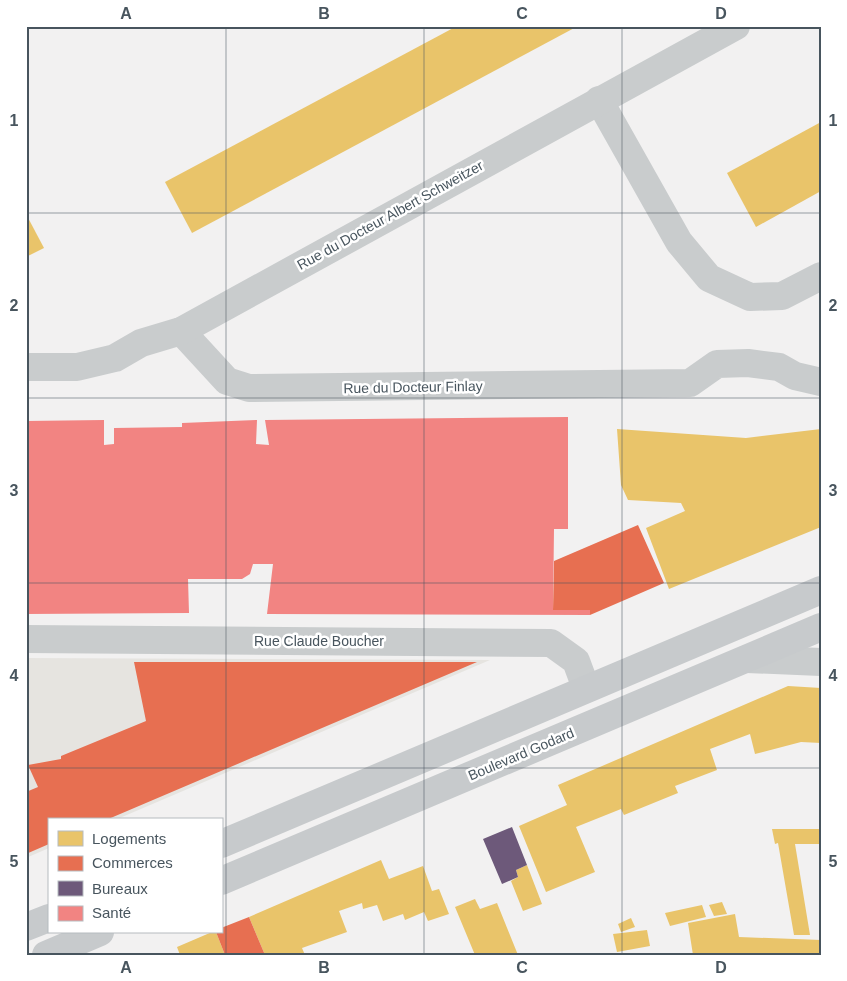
<svg xmlns="http://www.w3.org/2000/svg" width="847" height="981" viewBox="0 0 847 981" font-family="Helvetica,sans-serif">
  <style>
    .commercial { fill: #e6e4e0 }
    .homes { fill: #e9c46a }
    .shops { fill: #e76f51 }
    .offices { fill: #6d597a }
    .health { fill: #f28482 }
    .lines { fill: none; stroke-linecap: round; stroke-linejoin: round }
    .minor { stroke: #c9cccd; stroke-width: 28 }
    .major { stroke: #c7cacc; stroke-width: 28 }
    .grid { fill: none; stroke: #48555e; stroke-width: 1; stroke-opacity: 0.55 }
    .labels { text-anchor: middle; dominant-baseline: central; stroke-width: 5; stroke-linejoin: round; paint-order: stroke }
    .street-label { font-size: 14px; fill: #48555e; stroke: #fff }
    .neatline { fill: none; stroke: #48555e; stroke-width: 2 }
    .grid-label { font-size: 16px; text-anchor: middle; font-weight: bold; fill: #48555e }
  </style>
  <rect width="100%" height="100%" fill="#f2f1f1"/>
  <path class="commercial" d="M 26,658 L 490,660 L 115,820 L 49,820 L 49,848 L 26,858 Z"/>
  <g class="homes">
    <path d="M 457,26 L 578,26 L 192,233 L 165,182 Z"/>
    <path d="M 821,122 L 821,191 L 756,227 L 727,173 Z"/>
    <path d="M 26,214 L 44,248 L 26,257 Z"/>
    <path d="M 617,429 L 746,438 L 821,429 L 821,527 L 669,589 L 646,528 L 685,511 L 681,503 L 628,500 L 621,485 Z"/>
    <path d="M 788,686 L 821,688 L 821,743 L 801,742 L 755,754 L 750,734 L 710,749 L 717,770 L 675,786 L 678,793 L 624,815 L 621,809 L 576,827 L 595,872 L 546,892 L 519,826 L 567,805 L 558,785 Z"/>
    <path d="M 772,829 L 821,829 L 821,844 L 795,844 L 810,935 L 794,935 L 778,843 L 775,844 Z"/>
    <path d="M 381,860 L 389,879 L 423,866 L 432,891 L 439,889 L 449,914 L 428,921 L 424,912 L 405,920 L 403,914 L 383,921 L 377,905 L 363,909 L 362,903 L 339,911 L 347,932 L 302,948 L 305,955 L 265,955 L 249,917 Z"/>
    <path d="M 527,865 L 542,904 L 523,911 L 511,881 L 518,877 L 516,870 Z"/>
    <path d="M 475,899 L 480,909 L 497,903 L 518,955 L 475,955 L 455,907 Z"/>
    <path d="M 722,902 L 727,914 L 714,916 L 709,905 Z"/>
    <path d="M 702,905 L 706,917 L 670,926 L 665,913 Z"/>
    <path d="M 735,914 L 739,937 L 821,940 L 821,955 L 693,955 L 688,923 Z"/>
    <path d="M 631,918 L 635,927 L 621,932 L 618,924 Z"/>
    <path d="M 647,930 L 650,946 L 617,952 L 613,934 Z"/>
    <path d="M 212,932 L 216,932 L 225,955 L 180,955 L 177,947 Z"/>
  </g>
  <g class="shops">
    <path d="M 638,525 L 664,583 L 590,615 L 590,610 L 553,610 L 554,561 Z"/>
    <path d="M 134,662 L 477,662 L 106,820 L 49,820 L 49,844 L 26,854 L 26,792 L 38,787 L 28,765 L 61,759 L 61,756 L 146,721 Z"/>
    <path d="M 249,917 L 265,955 L 225,955 L 216,932 L 221,932 L 221,928 Z"/>
  </g>
  <path class="offices" d="M 512,827 L 527,865 L 516,870 L 518,877 L 502,884 L 483,839 Z"/>
  <path class="health" d="M 568,417 L 568,529 L 554,529 L 553,610 L 590,610 L 590,615 L 267,614 L 273,564 L 253,564 L 250,574 L 242,579 L 188,579 L 189,613 L 26,614 L 26,421 L 104,420 L 104,445 L 114,444 L 114,428 L 182,427 L 182,423 L 257,420 L 256,444 L 269,445 L 265,420 Z"/>
  <g class="lines">
    <g class="minor">
      <path d="M 599,100 L 679,242 L 709,278 L 750,297 L 782,296 L 821,276"/>
      <path d="M 181,331 L 227,381 L 249,388 L 690,383 L 717,364 L 748,363 L 779,367 L 795,376 L 821,382"/>
      <path d="M 26,367 L 77,367 L 115,358 L 141,343 L 181,331 L 736,26"/>
      <path d="M 26,639 L 551,643 L 576,661 L 586,688"/>
      <path d="M 747,659 L 821,662"/>
    </g>
    <g class="major">
      <path d="M 221,844 L 821,590"/>
      <path d="M 221,881 L 821,627"/>
      <path d="M 26,927 L 49,918"/>
      <path d="M 46,955 L 100,932"/>
    </g>
  </g>
  <path class="grid" d="M 226,26 L 226,955M 424,26 L 424,955M 622,26 L 622,955M 26,213 L 821,213M 26,398 L 821,398M 26,583 L 821,583M 26,768 L 821,768"/>
  <g class="labels">
    <g class="street-label">
      <text transform="translate(390 215) rotate(-29)">Rue du Docteur Albert Schweitzer</text>
      <text transform="translate(413 387) rotate(-1)">Rue du Docteur Finlay</text>
      <text x="319" y="641">Rue Claude Boucher</text>
      <text transform="translate(521 754) rotate(-23)">Boulevard Godard</text>
    </g>
  </g>
  <rect width="847" height="981" fill="none" stroke="#ffffff" stroke-width="55"/>
  <rect x="48" y="818" width="175" height="115" fill="#ffffff" stroke="#b6bbbf"/>
  <rect x="58" y="831" width="25" height="15" fill="#e9c46a" stroke="#b6bbbf"/>
  <text x="92" y="844" font-size="15" fill="#48555e">Logements</text>
  <rect x="58" y="856" width="25" height="15" fill="#e76f51" stroke="#b6bbbf"/>
  <text x="92" y="868" font-size="15" fill="#48555e">Commerces</text>
  <rect x="58" y="881" width="25" height="15" fill="#6d597a" stroke="#b6bbbf"/>
  <text x="92" y="894" font-size="15" fill="#48555e">Bureaux</text>
  <rect x="58" y="906" width="25" height="15" fill="#f28482" stroke="#b6bbbf"/>
  <text x="92" y="918" font-size="15" fill="#48555e">Santé</text>
  <rect x="28" y="28" width="792" height="926" class="neatline"/>
  <g class="grid-label">
    <text x="126" y="19">A</text>
    <text x="324" y="19">B</text>
    <text x="522" y="19">C</text>
    <text x="721" y="19">D</text>
    <text x="14" y="126">1</text>
    <text x="833" y="126">1</text>
    <text x="14" y="311">2</text>
    <text x="833" y="311">2</text>
    <text x="14" y="496">3</text>
    <text x="833" y="496">3</text>
    <text x="14" y="681">4</text>
    <text x="833" y="681">4</text>
    <text x="14" y="867">5</text>
    <text x="833" y="867">5</text>
    <text x="126" y="973">A</text>
    <text x="324" y="973">B</text>
    <text x="522" y="973">C</text>
    <text x="721" y="973">D</text>
  </g>
</svg>
